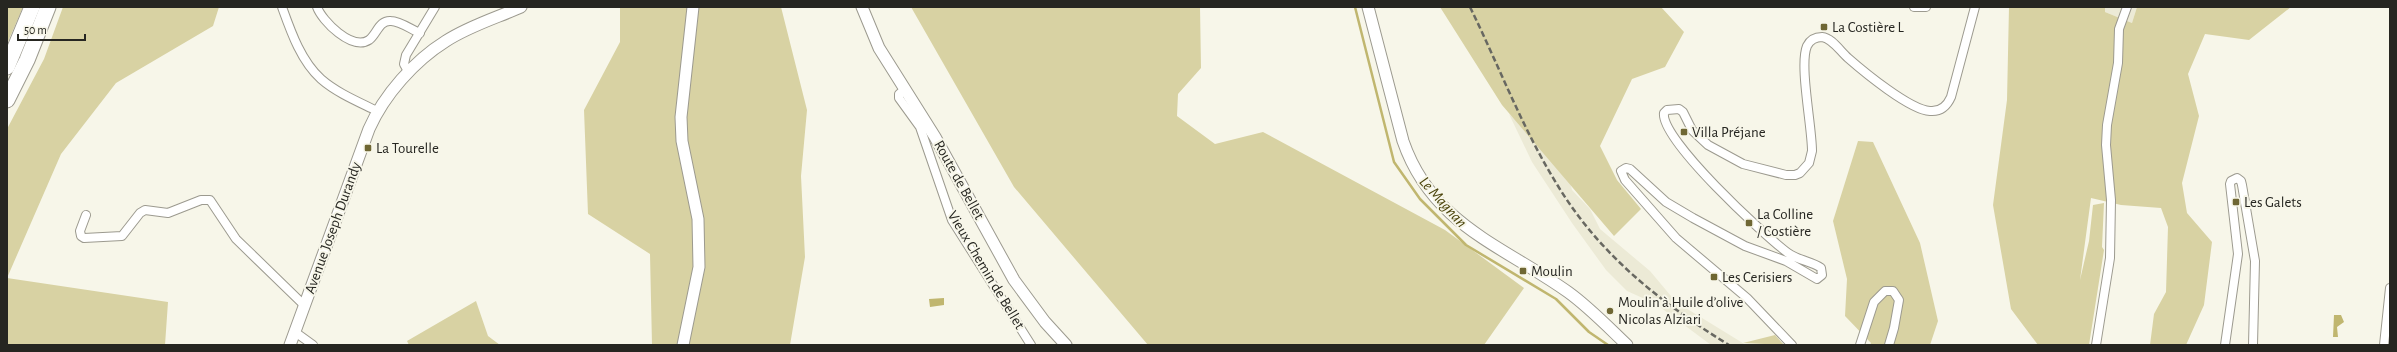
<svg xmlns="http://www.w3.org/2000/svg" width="2397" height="352" viewBox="0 0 2397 352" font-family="'Alegreya Sans',sans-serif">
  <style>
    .built { fill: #ecead6 }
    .green { fill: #d8d2a3 }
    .water { fill: #c0b66f }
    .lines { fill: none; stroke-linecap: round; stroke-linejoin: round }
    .stream { stroke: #c0b66f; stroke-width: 2.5 }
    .street-casing { stroke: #9c9a8f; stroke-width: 10 }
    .secondary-casing { stroke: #9c9a8f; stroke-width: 13 }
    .highway-casing { stroke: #9c9a8f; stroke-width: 17 }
    .street { stroke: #fff; stroke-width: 8 }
    .secondary { stroke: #fff; stroke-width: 11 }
    .highway { stroke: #fff; stroke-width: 15 }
    .rail { stroke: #686861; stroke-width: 2.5; stroke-dasharray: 6 3; stroke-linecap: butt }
    .poi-dot { fill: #6f6734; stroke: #f7f6e9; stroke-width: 1.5 }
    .labels { text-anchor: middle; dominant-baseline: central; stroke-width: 4; stroke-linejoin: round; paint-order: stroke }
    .poi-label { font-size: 15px; fill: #262621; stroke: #f7f6e9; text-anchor: start }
    .street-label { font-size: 15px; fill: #262621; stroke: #f7f6e9 }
    .water-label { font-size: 16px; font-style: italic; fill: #4b440b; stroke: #f7f6e9 }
  </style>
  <rect width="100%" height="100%" fill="#f7f6e9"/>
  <g class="built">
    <path d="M 2105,7 L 2137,7 L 2132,23 L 2105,12 Z"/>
    <path d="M 1509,114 L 1565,162 L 1572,190 L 1590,209 L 1600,229 L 1650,271 L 1676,302 L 1746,345 L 1711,345 L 1656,304 L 1627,291 L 1606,270 L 1572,223 L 1532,162 Z"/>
  </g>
  <g class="green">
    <path d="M 7,7 L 23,7 L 7,44 Z"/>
    <path d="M 63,7 L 219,7 L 213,26 L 116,83 L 61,154 L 7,278 L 168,302 L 165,345 L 7,345 L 7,129 L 44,59 Z"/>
    <path d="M 620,7 L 781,7 L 807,110 L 801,176 L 805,257 L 790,345 L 652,345 L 650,254 L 588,214 L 584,110 L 620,42 Z"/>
    <path d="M 911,7 L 1200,7 L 1201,68 L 1178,94 L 1177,116 L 1215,144 L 1263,132 L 1445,230 L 1524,288 L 1484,345 L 1148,345 L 1014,187 Z"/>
    <path d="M 1440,7 L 1661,7 L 1684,32 L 1665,67 L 1632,79 L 1600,146 L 1617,180 L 1641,209 L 1614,236 L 1502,105 Z"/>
    <path d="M 2009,7 L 2105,7 L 2105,12 L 2132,23 L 2137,7 L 2291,7 L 2249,40 L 2205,34 L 2188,74 L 2199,116 L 2182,183 L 2187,213 L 2212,242 L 2204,305 L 2186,345 L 2150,345 L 2154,314 L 2166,292 L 2168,227 L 2161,208 L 2121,205 L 2091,198 L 2080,280 L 2089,241 L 2093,205 L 2104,203 L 2102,247 L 2104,250 L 2089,345 L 2038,345 L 2011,309 L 1993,205 L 2007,100 Z"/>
    <path d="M 1858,141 L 1873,142 L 1920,243 L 1938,321 L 1930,345 L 1870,345 L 1871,343 L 1845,316 L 1847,279 L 1833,221 Z"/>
    <path d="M 476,301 L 488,336 L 500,345 L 409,345 L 407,341 Z"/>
    <path d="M 1775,335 L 1784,345 L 1743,343 Z"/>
  </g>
  <g class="water">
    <path d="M 944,298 L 944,305 L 930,307 L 929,299 Z"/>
    <path d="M 2334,315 L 2341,315 L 2344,322 L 2337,327 L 2338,337 L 2333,337 Z"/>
  </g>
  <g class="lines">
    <path class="stream" d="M 1355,7 L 1394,162 L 1420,199 L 1466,245 L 1556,299 L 1589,332 L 1608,345"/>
    <g class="street-casing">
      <g id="street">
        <path d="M 282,7 C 291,32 301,61 321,79 C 337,93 359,102 377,111"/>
        <path d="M 317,7 C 322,21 352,51 369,40 C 377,34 379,20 391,21 C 400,21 412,30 420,33"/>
        <path d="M 1914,7 L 1926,7"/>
        <path d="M 409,73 L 404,64 L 406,55 L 435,7"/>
        <path d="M 905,89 L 899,94 L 899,98 L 920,127 L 952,220 L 1031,345"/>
        <path d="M 86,215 L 80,231 L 81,236 L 84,238 L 122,236 L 140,213 L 145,210 L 168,213 L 201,200 L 210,200 L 236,239 L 305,306"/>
        <path d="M 295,332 L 313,345"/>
        <path d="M 1792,345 L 1747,298 L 1676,238 L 1625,180 L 1621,171 L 1626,168 L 1630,169 L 1666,202 L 1693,218 L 1745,246 L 1786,261 L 1817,279 L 1822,275 L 1821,268 C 1812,261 1799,261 1788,253 C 1764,235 1660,139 1664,113 L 1667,110 L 1679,109 L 1683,112 L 1692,130 L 1708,145 L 1743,164 L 1786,175 L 1795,175 L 1800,173 L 1809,163 L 1812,151 C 1812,126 1799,65 1807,46 C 1810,40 1815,37 1822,37 C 1832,38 1840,51 1848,58 C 1864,72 1910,110 1930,111 C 1941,112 1947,106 1951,97 L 1975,7"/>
        <path d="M 1860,345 L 1874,302 L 1885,291 L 1893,291 L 1899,300 L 1894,328 L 1889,345"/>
        <path d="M 2096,345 L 2110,258 L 2111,200 L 2106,145 L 2107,125 L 2118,63 L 2119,29 L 2127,7"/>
        <path d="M 2225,345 L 2238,254 L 2230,184 L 2231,181 L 2237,178 L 2241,181 L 2242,185 L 2255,261 L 2253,345"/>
        <path d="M 2384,345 L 2390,288"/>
      </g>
    </g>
    <g class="secondary-casing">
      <g id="secondary">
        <path d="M 862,7 L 879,48 L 935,137 L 1014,280 L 1045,322 L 1066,345"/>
        <path d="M 1368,7 L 1403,141 C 1432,225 1502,245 1568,292 C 1589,307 1608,327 1627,345"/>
        <path d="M 290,345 L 369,129 C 384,95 414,61 446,41 C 469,26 496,18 521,7"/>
        <path d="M 683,345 L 699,267 L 698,219 L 682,141 L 681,117 L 693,7"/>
      </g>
    </g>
    <g class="highway-casing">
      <g id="highway">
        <path d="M 7,67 L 32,7"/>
        <path d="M 7,100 L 27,60 L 48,7"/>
      </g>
    </g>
    <use href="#street" class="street"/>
    <use href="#secondary" class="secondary"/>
    <use href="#highway" class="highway"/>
    <path class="rail" d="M 1470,7 C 1499,66 1523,130 1558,186 C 1600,255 1661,303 1729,345"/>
  </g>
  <g class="poi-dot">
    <rect x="1820" y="23" width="8" height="8" rx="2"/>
    <rect x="1680" y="128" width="8" height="8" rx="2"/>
    <rect x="364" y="144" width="8" height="8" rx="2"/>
    <rect x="2232" y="198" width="8" height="8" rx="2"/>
    <rect x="1745" y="219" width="8" height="8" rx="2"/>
    <rect x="1519" y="267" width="8" height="8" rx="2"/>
    <rect x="1710" y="273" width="8" height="8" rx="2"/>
    <circle cx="1610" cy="311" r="4"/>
  </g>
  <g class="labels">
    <g class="poi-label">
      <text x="1832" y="27">La Costière L</text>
      <text x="1692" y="132">Villa Préjane</text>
      <text x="376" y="148">La Tourelle</text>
      <text x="2244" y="202">Les Galets</text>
      <text x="1757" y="214">La Colline<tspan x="1757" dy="17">/ Costière</tspan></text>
      <text x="1531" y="271">Moulin</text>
      <text x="1722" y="277">Les Cerisiers</text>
      <text x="1618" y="302">Moulin à Huile d’olive<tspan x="1618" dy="17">Nicolas Alziari</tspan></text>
    </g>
    <g class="street-label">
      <text transform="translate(959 180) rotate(61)">Route de Bellet</text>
      <text transform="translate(333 228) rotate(-70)">Avenue Joseph Durandy</text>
      <text transform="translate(986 270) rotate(59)">Vieux Chemin de Bellet</text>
    </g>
    <g class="water-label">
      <text transform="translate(1443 202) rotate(48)">Le Magnan</text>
    </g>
  </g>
  <rect width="2397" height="352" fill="none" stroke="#262621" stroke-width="16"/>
  <path d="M18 34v6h67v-6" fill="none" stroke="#262621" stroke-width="2"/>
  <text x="24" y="34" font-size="12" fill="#262621" stroke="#f7f6e9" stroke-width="3" paint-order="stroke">50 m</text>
</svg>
